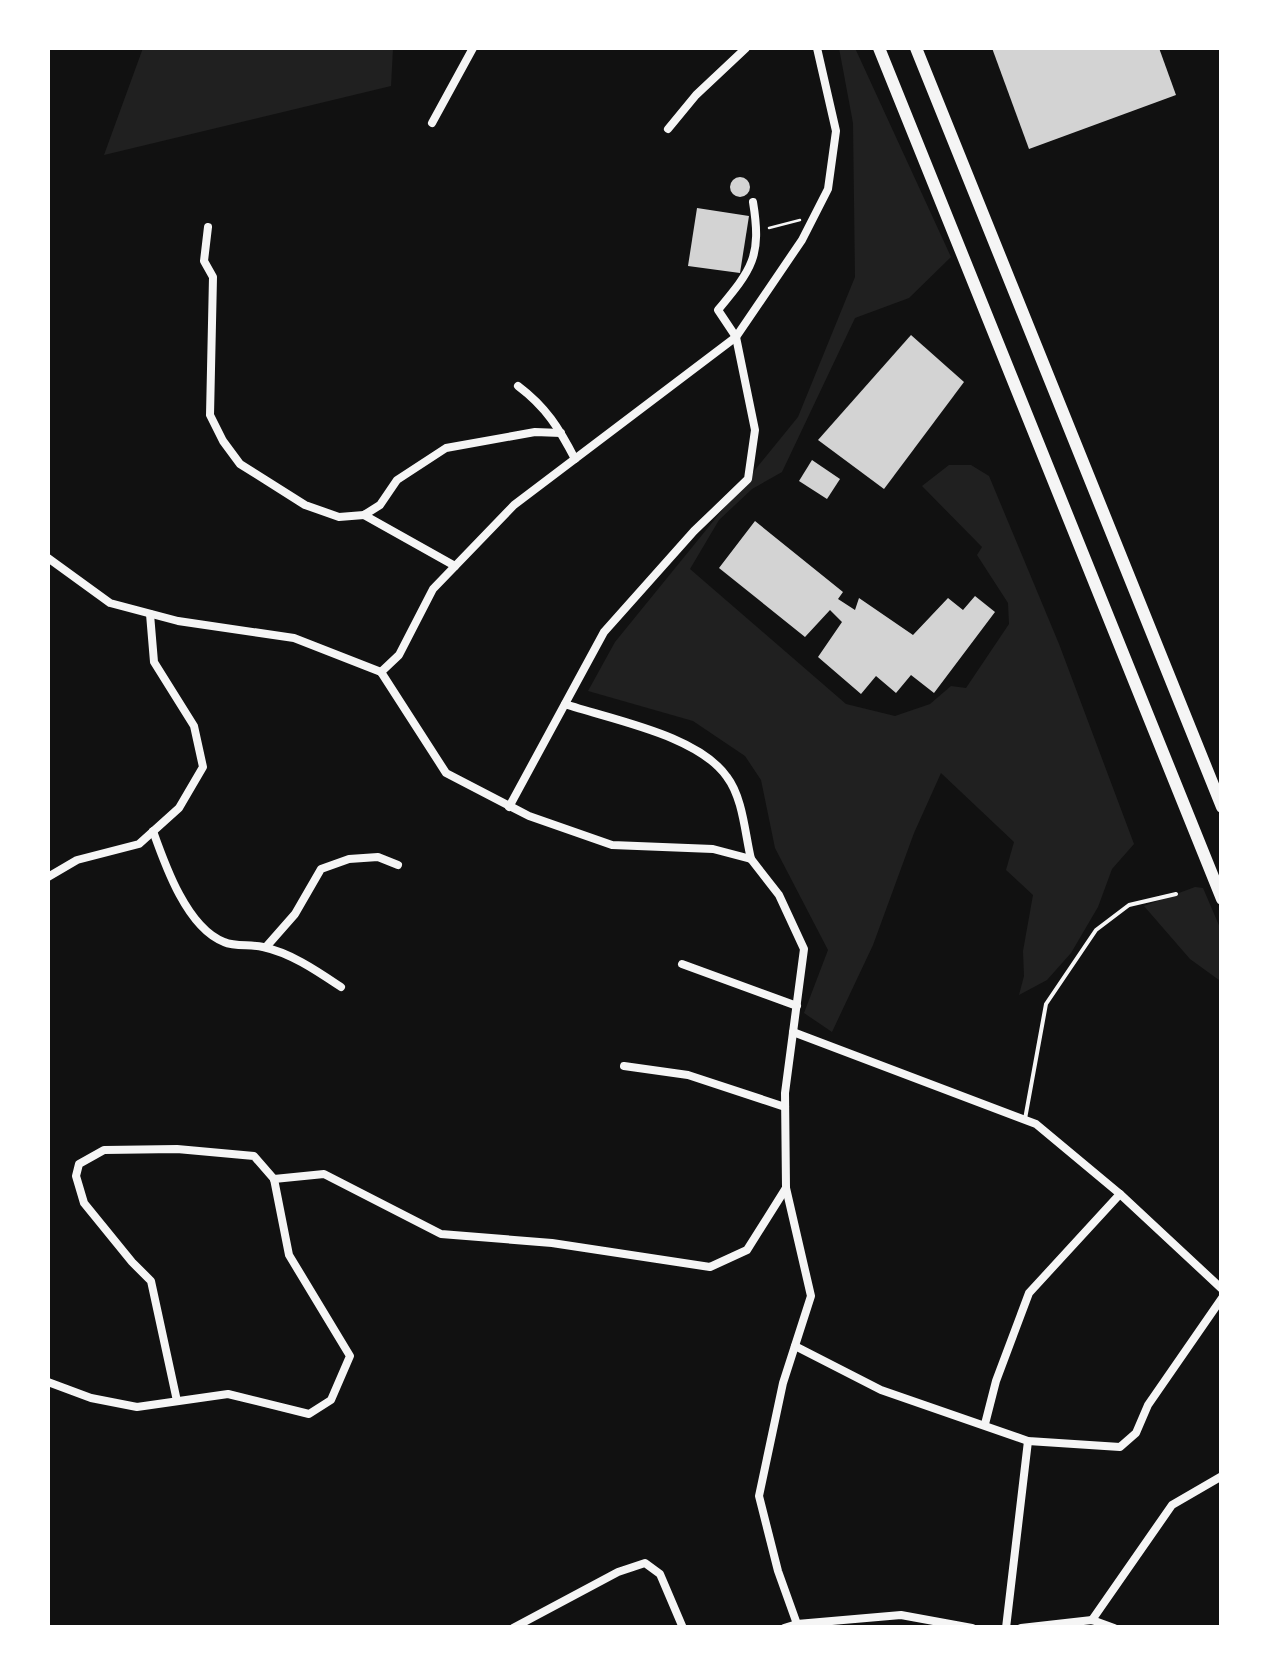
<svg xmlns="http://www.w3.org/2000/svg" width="1269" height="1675" viewBox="0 0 1269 1675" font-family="Raleway,sans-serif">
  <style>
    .green { fill: #202020 }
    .building { fill: #d3d3d3 }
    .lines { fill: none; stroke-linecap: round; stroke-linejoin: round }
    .path { stroke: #f5f5f5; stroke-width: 2.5 }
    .service { stroke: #f5f5f5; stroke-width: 4 }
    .minor { stroke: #f5f5f5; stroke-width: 8 }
    .trunk { stroke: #f5f5f5; stroke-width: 12 }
  </style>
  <rect width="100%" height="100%" fill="#111"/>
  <g class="green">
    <path d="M 143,48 L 393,48 L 391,86 L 104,155 Z"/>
    <path d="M 839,48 L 855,48 L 951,257 L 909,298 L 855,318 L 782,472 L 752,489 L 719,520 L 690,569 L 846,704 L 895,716 L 930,704 L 951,686 L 966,688 L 1009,624 L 1008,603 L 977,555 L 982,547 L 922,486 L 949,465 L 971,465 L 989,476 L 1059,644 L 1134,844 L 1112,869 L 1098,907 L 1071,953 L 1047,980 L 1019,995 L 1024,976 L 1023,951 L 1033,895 L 1006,870 L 1014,842 L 941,773 L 914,833 L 873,945 L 832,1032 L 804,1013 L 828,950 L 775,848 L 761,780 L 745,756 L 693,721 L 588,691 L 615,642 L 798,417 L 855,277 L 853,123 Z"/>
    <path d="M 1195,887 L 1203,888 L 1221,930 L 1221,990 L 1219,980 L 1190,959 L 1144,906 Z"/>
  </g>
  <g class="building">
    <path d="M 992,48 L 1159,48 L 1176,95 L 1029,149 Z"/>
    <circle cx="740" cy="187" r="10"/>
    <path d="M 697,208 L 749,216 L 740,273 L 688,266 Z"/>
    <path d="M 911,335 L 964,382 L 884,489 L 818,440 Z"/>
    <path d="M 812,460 L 840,479 L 827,499 L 799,481 Z"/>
    <path d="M 755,521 L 843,592 L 838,599 L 855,610 L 859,598 L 913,635 L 948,598 L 963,610 L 975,596 L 995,612 L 934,693 L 911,675 L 896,693 L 876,676 L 861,694 L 818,657 L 842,622 L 830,610 L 805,637 L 719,568 Z"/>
  </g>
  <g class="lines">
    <path class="path" d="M 769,228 L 800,220"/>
    <path class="service" d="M 1025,1119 L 1046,1004 L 1096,930 L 1129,905 L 1176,894"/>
    <g class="minor">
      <path d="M 432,123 L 473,48"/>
      <path d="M 668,129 L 696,95 L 746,48"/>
      <path d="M 208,227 L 204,261 L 213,277 L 210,415 L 223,441 L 240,464 L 305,505 L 339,517 L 364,515 L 380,505 L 397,480 L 446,448 L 535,432 L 561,433"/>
      <path d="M 518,386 C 546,407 559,428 575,459"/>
      <path d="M 364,515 L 455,566"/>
      <path d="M 48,558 L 110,603 L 178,621 L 294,638 L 381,672"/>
      <path d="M 381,672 L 399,655 L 433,589 L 514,505 L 736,337 L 802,240 L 828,189 L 836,131 L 817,48"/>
      <path d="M 565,704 C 612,720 698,735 727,777 C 743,798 745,834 751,859"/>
      <path d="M 509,807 L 604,632 L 694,531 L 748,479 L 755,430 L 736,337 L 718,310 C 752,269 762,257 753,202"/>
      <path d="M 153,831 C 165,865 187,928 224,942 C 235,947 251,944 263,947 C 291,953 317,971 341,987"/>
      <path d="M 48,877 L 77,860 L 139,844 L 179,808 L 203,767 L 194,726 L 154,662 L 150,614"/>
      <path d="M 266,947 L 295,914 L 321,869 L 349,859 L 378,857 L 398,865"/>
      <path d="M 682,964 L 797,1006"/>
      <path d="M 793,1032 L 1036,1124 L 1120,1194 L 1222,1289"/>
      <path d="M 624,1066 L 688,1075 L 785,1107"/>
      <path d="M 274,1179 L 324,1174 L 441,1234 L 552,1243 L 710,1267 L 747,1250 L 786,1188 L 785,1093 L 804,949 L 779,895 L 751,859 L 713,849 L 612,845 L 529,816 L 446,773 L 381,672"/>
      <path d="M 795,1346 L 881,1390 L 1028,1441 L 1120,1447 L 1136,1433 L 1148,1405 L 1222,1298"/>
      <path d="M 48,1382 L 91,1398 L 137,1407 L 228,1394 L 309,1414 L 331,1400 L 350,1356 L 289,1255 L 274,1179"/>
      <path d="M 177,1401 L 151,1281 L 132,1262 L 84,1203 L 76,1176 L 79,1164 L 104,1150 L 177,1149 L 254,1156 L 274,1179"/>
      <path d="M 985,1424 L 996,1381 L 1029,1293 L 1120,1194"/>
      <path d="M 1092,1620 L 1172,1505 L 1222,1476"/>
      <path d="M 797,1624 L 901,1615 L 972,1628"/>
      <path d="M 513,1628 L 618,1572 L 645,1563 L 660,1574 L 683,1628"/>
      <path d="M 784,1628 L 797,1624 L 778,1571 L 759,1496 L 783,1383 L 811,1296 L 786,1188"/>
      <path d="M 1006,1628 L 1028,1441"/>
      <path d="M 1021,1628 L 1092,1620 L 1114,1628"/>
    </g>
    <g class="trunk">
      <path d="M 879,48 L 1222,899"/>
      <path d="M 916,48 L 1222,807"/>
    </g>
  </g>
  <rect width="1269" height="1675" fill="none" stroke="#ffffff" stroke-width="100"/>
</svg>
